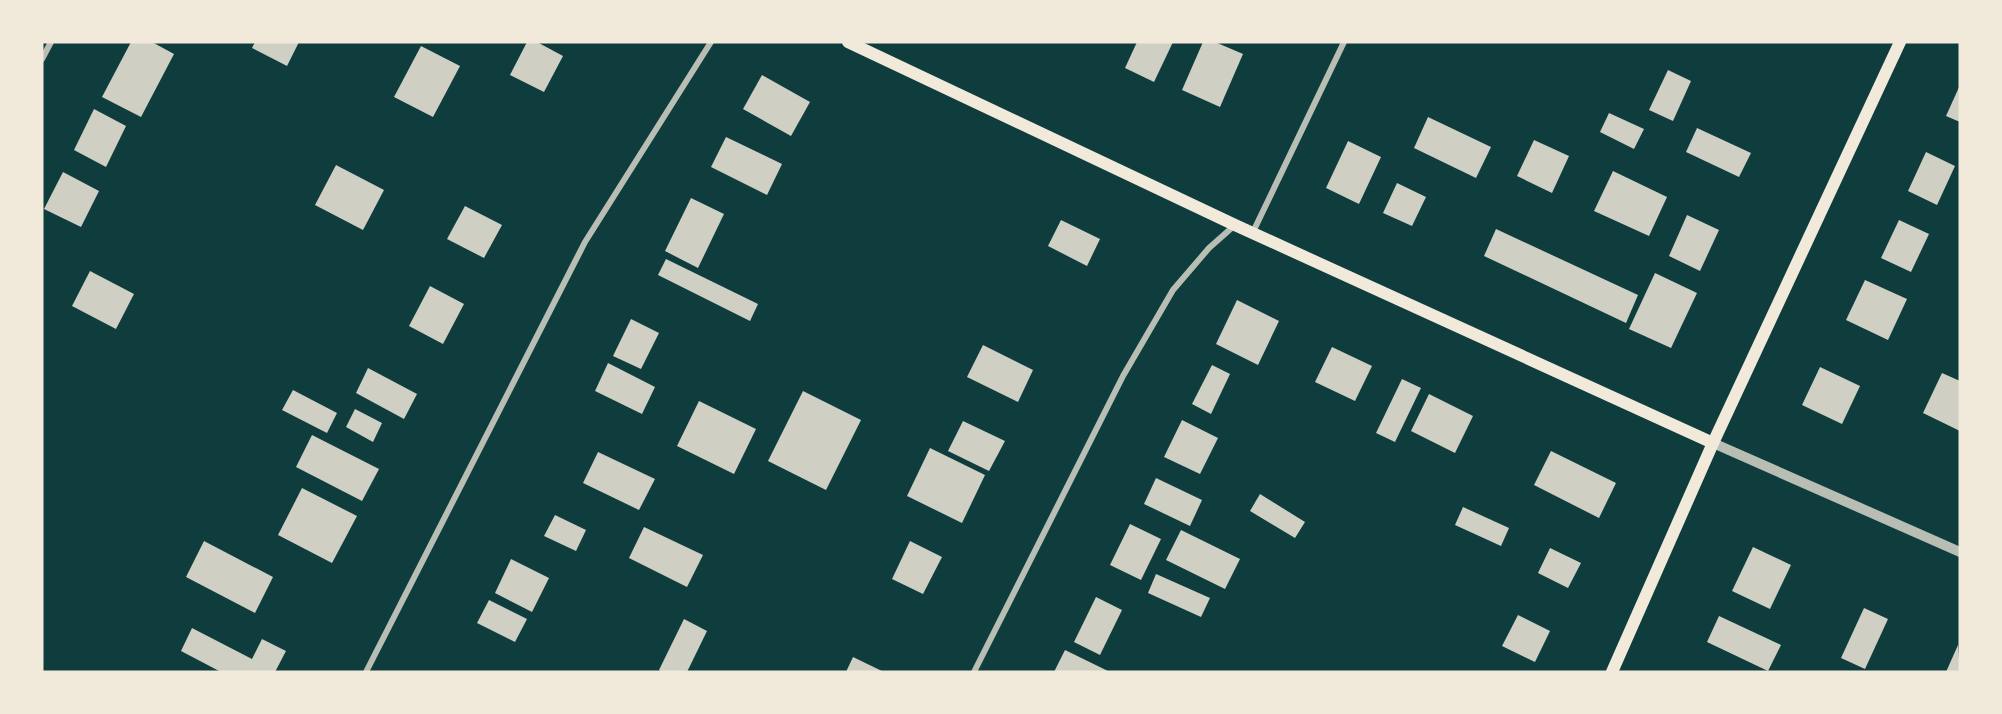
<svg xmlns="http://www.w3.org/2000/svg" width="2002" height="714" viewBox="0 0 2002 714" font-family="'Open Sans',sans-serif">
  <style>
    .building { fill: #cfcfc3 }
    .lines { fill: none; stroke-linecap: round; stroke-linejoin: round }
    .minor { stroke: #b8beb3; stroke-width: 6 }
    .tertiary { stroke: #b8beb3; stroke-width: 10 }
    .secondary { stroke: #f1e9da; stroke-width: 12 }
  </style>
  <rect width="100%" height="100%" fill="#0f3d3e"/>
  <g class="building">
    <path d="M 131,42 L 152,42 L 174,54 L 141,117 L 102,97 Z"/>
    <path d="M 255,42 L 299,42 L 287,66 L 252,48 Z"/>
    <path d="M 527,42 L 537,42 L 563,56 L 544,92 L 510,75 Z"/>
    <path d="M 1137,42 L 1173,42 L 1154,82 L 1125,68 Z"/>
    <path d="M 1203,42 L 1215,42 L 1243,54 L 1220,107 L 1182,90 Z"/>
    <path d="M 421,46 L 460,66 L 433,117 L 394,97 Z"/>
    <path d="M 1668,70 L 1691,81 L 1673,121 L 1649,110 Z"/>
    <path d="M 762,75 L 810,102 L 791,136 L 743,109 Z"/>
    <path d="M 1960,85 L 1960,122 L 1946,116 Z"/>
    <path d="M 94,109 L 126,126 L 106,167 L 74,150 Z"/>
    <path d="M 1609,113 L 1644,129 L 1634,149 L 1600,132 Z"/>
    <path d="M 1428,117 L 1491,147 L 1476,178 L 1414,148 Z"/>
    <path d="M 1697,128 L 1751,153 L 1739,177 L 1686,152 Z"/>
    <path d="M 726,137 L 782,164 L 767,195 L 711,167 Z"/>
    <path d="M 1534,140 L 1569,156 L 1552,193 L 1517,176 Z"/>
    <path d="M 1348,141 L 1381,157 L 1359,204 L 1326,188 Z"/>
    <path d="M 1926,152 L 1955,166 L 1937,205 L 1908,191 Z"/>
    <path d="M 336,165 L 384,190 L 363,230 L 315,205 Z"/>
    <path d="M 1613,171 L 1667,197 L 1649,236 L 1594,211 Z"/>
    <path d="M 63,172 L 99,191 L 81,227 L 44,209 Z"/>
    <path d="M 1397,183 L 1426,197 L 1412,226 L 1383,213 Z"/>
    <path d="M 691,198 L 724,214 L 698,268 L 665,251 Z"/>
    <path d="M 465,206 L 502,225 L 484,258 L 447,239 Z"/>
    <path d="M 1687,215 L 1719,230 L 1700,271 L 1669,256 Z"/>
    <path d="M 1061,220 L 1100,239 L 1087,266 L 1048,246 Z"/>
    <path d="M 1899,220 L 1929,234 L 1911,272 L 1881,258 Z"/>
    <path d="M 1496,229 L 1638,295 L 1626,323 L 1484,256 Z"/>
    <path d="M 666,259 L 758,304 L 750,321 L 658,275 Z"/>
    <path d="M 90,271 L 134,294 L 116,329 L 72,306 Z"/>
    <path d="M 1655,273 L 1697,293 L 1671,348 L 1629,329 Z"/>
    <path d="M 1865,280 L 1907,299 L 1888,340 L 1846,320 Z"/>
    <path d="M 430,286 L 464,304 L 443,344 L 409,326 Z"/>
    <path d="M 1237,300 L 1279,321 L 1258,365 L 1216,344 Z"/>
    <path d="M 631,319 L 659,333 L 641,369 L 613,356 Z"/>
    <path d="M 983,345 L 1033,370 L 1018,402 L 967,377 Z"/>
    <path d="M 1332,347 L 1372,366 L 1355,401 L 1315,382 Z"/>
    <path d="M 608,363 L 655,387 L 642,414 L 595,391 Z"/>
    <path d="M 1212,365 L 1230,374 L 1211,414 L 1192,404 Z"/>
    <path d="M 1820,367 L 1860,386 L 1842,424 L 1802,405 Z"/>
    <path d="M 368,368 L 417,394 L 404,419 L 356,393 Z"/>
    <path d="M 1942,373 L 1960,381 L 1960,431 L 1923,413 Z"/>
    <path d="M 1402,379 L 1421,388 L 1395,442 L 1376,433 Z"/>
    <path d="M 293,390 L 337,413 L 327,433 L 282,410 Z"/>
    <path d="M 803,391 L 861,420 L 826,490 L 768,461 Z"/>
    <path d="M 1429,394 L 1473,416 L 1455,453 L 1411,431 Z"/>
    <path d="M 699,401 L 756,429 L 734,474 L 677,446 Z"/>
    <path d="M 355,409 L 382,423 L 373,442 L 346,427 Z"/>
    <path d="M 1182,420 L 1218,438 L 1200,474 L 1164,457 Z"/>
    <path d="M 963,421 L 1005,441 L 989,471 L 948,451 Z"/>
    <path d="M 312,435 L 379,469 L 362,501 L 296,467 Z"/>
    <path d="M 930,448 L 985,475 L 962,523 L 907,496 Z"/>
    <path d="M 1551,451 L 1616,483 L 1599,518 L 1534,485 Z"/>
    <path d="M 598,452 L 655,479 L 639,510 L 583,483 Z"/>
    <path d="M 1156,478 L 1202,500 L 1190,526 L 1144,504 Z"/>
    <path d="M 302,488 L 357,516 L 332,563 L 278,535 Z"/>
    <path d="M 1260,494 L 1305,522 L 1295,538 L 1250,511 Z"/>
    <path d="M 1463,507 L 1509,528 L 1501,546 L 1455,525 Z"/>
    <path d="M 555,515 L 586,530 L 576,551 L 544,536 Z"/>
    <path d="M 1130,524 L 1161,539 L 1141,580 L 1110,565 Z"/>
    <path d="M 644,527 L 703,555 L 687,587 L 629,558 Z"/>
    <path d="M 1181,530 L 1240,559 L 1225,589 L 1166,560 Z"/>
    <path d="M 204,541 L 273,577 L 255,613 L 186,577 Z"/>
    <path d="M 910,541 L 942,557 L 923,594 L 892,579 Z"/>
    <path d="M 1753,547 L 1791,565 L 1770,609 L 1732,591 Z"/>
    <path d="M 1550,548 L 1581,563 L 1568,588 L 1538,573 Z"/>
    <path d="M 511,559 L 549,578 L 532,612 L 495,593 Z"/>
    <path d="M 1156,574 L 1210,598 L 1201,617 L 1148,593 Z"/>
    <path d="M 1096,597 L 1122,610 L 1100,655 L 1074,642 Z"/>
    <path d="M 489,600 L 527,619 L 515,642 L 477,623 Z"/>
    <path d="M 1864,608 L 1888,619 L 1865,669 L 1841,658 Z"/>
    <path d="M 1518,615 L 1550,631 L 1535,662 L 1502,646 Z"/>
    <path d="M 1719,616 L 1781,645 L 1768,671 L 1707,642 Z"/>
    <path d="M 684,619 L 707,631 L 687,672 L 662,672 L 659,670 Z"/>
    <path d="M 192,628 L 252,659 L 262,639 L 286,651 L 275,672 L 221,672 L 181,651 Z"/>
    <path d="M 1958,645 L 1960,672 L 1946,672 Z"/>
    <path d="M 1065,650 L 1110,672 L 1054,672 Z"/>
    <path d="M 853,657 L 884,672 L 846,672 Z"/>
  </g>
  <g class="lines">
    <g class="minor">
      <path d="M 42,59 L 51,42"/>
      <path d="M 1253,232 L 1344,42"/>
      <path d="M 366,672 L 585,242 L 711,42"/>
      <path d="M 974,672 L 1123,376 L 1173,290 L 1209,248 L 1235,225"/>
    </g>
    <path class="tertiary" d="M 1713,443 L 1960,552"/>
    <g class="secondary">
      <path d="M 848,42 L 1235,225 L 1713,443"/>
      <path d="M 1612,672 L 1713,443 L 1900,42"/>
    </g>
  </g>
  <rect width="2002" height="714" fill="none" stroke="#f1e9da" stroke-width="87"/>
</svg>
